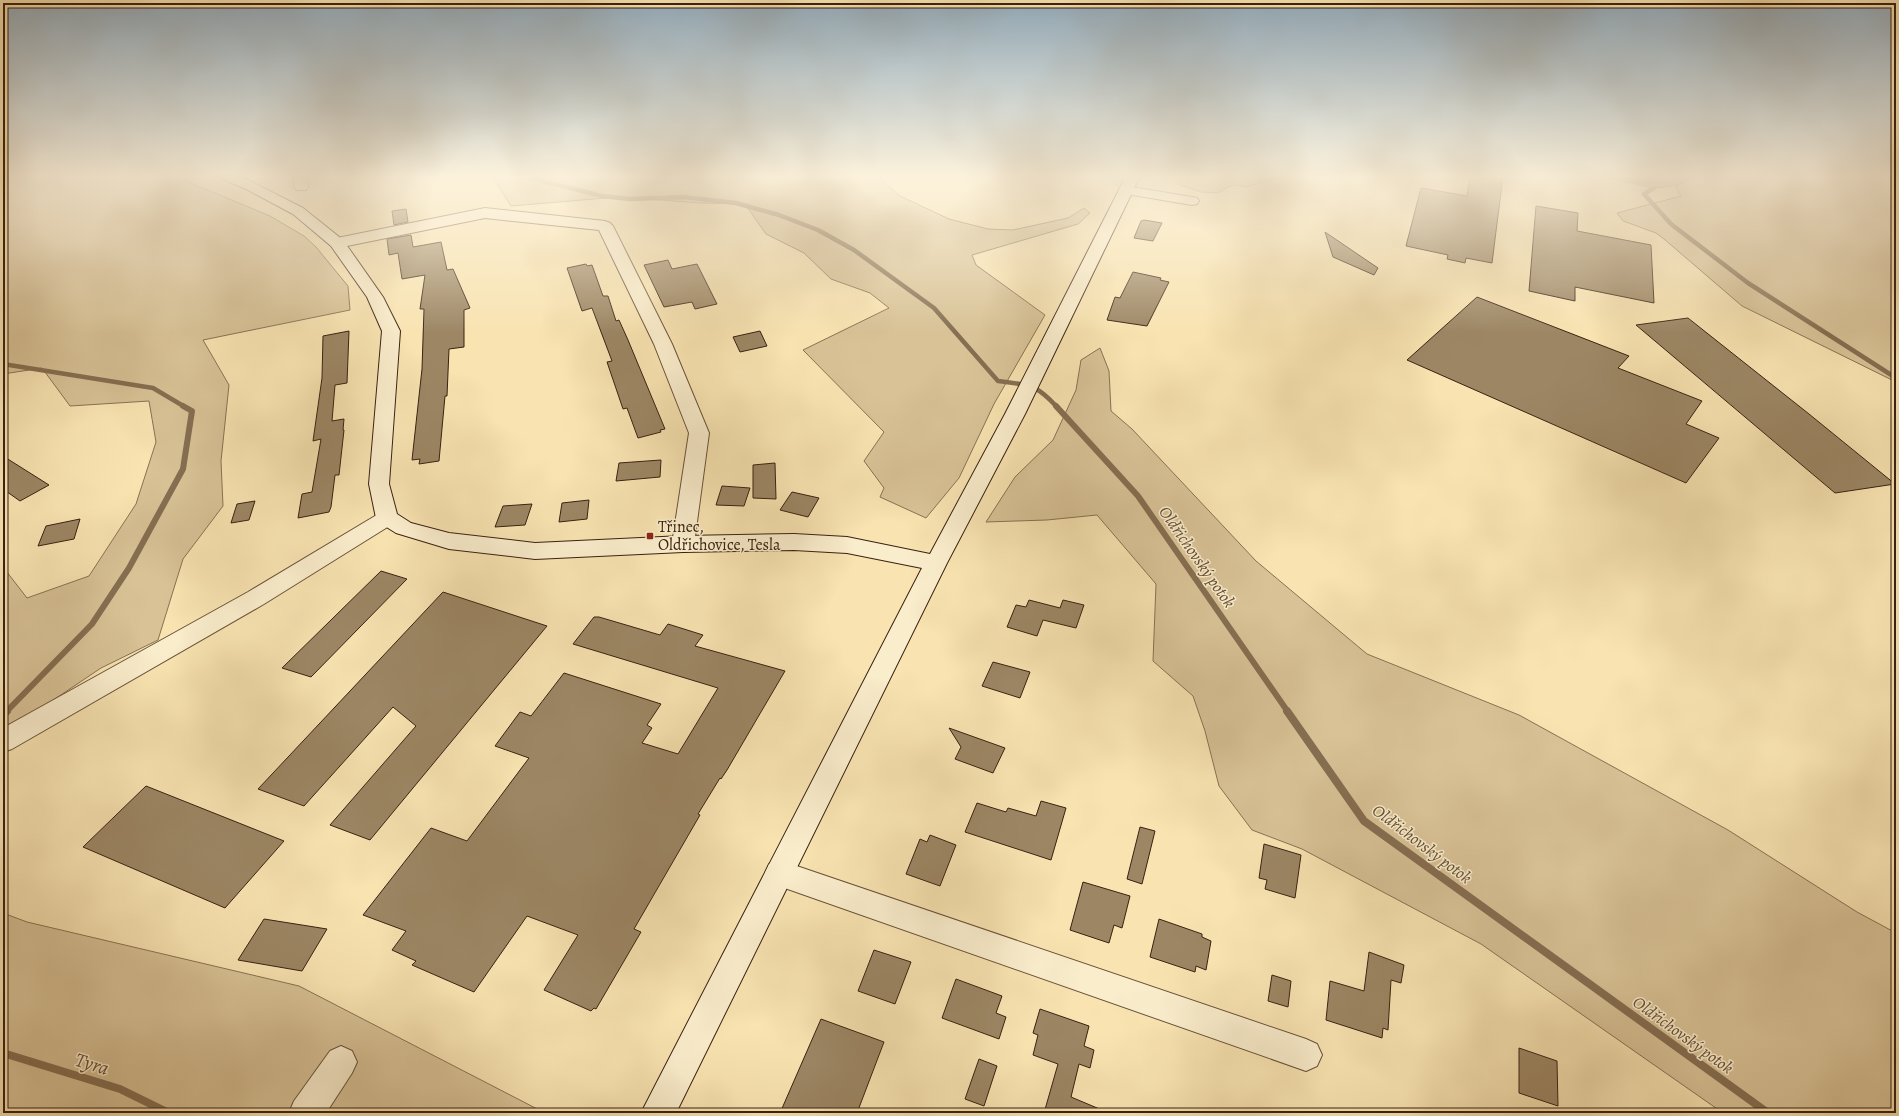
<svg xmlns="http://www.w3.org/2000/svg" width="1899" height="1116" viewBox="0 0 1899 1116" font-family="Alegreya,serif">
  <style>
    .green { fill: #d8c296; stroke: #887254 }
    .water { fill: #b7a17b; stroke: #856e51 }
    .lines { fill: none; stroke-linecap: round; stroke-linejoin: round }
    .shore { stroke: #786146; stroke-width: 1 }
    .stream-far2 { stroke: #856e51; stroke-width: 4.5 }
    .stream-far1 { stroke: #856e51; stroke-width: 6 }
    .stream { stroke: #856e51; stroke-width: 8 }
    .building { fill: #9c8664; stroke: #392111 }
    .street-casing { stroke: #695239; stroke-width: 2 }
    .secondary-casing { stroke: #392111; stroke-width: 2 }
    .street { fill: #faedcc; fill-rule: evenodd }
    .secondary { fill: #faedcc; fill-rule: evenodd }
    .poi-dot { fill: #8f2418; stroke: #faedcc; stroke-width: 1.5 }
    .labels { text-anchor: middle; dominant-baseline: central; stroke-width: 3; stroke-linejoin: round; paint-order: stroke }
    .poi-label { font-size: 16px; fill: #392111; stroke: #faedcc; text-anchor: start }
    .water-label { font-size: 17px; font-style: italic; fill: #654e36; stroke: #faedcc }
    .near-water-label { font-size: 20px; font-style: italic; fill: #654e36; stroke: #faedcc }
  </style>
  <rect width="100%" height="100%" fill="#f8e3b1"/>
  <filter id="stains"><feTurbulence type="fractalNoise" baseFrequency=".005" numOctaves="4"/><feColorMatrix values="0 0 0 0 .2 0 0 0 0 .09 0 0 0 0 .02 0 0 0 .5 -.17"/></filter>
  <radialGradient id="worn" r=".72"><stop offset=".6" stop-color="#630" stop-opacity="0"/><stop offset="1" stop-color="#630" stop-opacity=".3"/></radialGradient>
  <g class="green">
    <path d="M 3,176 L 174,176 L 270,216 L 304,236 L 316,247 L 348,286 L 350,310 L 203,340 L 229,385 L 221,461 L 223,506 L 183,559 L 158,640 L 101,668 L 31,715 L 3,727 L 3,567 L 27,598 L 89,576 L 136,504 L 156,442 L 149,401 L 70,406 L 42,368 L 3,374 Z"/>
    <path d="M 492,176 L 877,176 L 900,196 L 949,219 L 988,229 L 1013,230 L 1068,218 L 1084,208 L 1090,213 L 1078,224 L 972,255 L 976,265 L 1045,315 L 994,404 L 959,478 L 926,518 L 880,497 L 884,488 L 864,461 L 884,432 L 803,350 L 889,308 L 870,293 L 831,279 L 804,253 L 766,234 L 745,204 L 701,203 L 618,197 L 511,206 Z"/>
    <path d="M 1178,176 L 1285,176 L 1246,187 L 1236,185 L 1230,186 L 1218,193 L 1201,192 L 1177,184 L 1175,180 Z"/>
    <path d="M 1697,176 L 1896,176 L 1896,382 L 1742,306 L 1664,239 L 1656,233 L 1623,221 L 1617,213 L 1681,196 L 1675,186 Z"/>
    <path d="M 1100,348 L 1109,371 L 1111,411 L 1132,429 L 1256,561 L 1367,654 L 1519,715 L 1728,830 L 1857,912 L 1896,933 L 1896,1113 L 1723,1113 L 1481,944 L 1302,849 L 1252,830 L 1219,786 L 1205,731 L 1193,696 L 1153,661 L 1156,584 L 1097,515 L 1047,520 L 986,522 L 1015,477 L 1053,440 L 1076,390 L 1081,360 Z"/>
    <path d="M 3,913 L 27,922 L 299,986 L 545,1113 L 3,1112 Z"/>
  </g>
  <path class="water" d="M 1599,176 L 1697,176 L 1675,186 L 1654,188 Z"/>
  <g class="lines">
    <path class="shore" d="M 1616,176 C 1641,182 1662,186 1686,176"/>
    <g class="stream-far2">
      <path d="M 523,176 L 602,196 L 630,199 L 684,197 L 736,203 L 779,215 L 818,230 L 854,250 L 934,308 L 998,381 C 1028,385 1035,383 1057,407"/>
      <path d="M 1654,188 L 1644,194 L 1671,224 L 1748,283 L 1896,378"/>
      <path d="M 3,364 L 153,388 L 185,407"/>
    </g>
    <g class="stream-far1">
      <path d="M 1056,406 L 1138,496 L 1288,712"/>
      <path d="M 6,712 L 92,624 L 129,568 L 183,469 L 192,411 L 183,406"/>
    </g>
    <g class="stream">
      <path d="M 1287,711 L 1364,821 L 1768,1113"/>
      <path d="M 3,715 L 7,711"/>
      <path d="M 3,1053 L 120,1089 L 169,1113"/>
    </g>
  </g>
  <g class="building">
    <path d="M 1470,176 L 1503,176 L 1492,263 L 1466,258 L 1465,263 L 1447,259 L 1448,255 L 1406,246 L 1421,188 L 1467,196 Z"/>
    <path d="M 1536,206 L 1578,213 L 1577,231 L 1651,245 L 1654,303 L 1575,287 L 1575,301 L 1529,291 Z"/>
    <path d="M 406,209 L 408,222 L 394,225 L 392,211 Z"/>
    <path d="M 1144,220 L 1162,223 L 1153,241 L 1134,238 L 1141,221 Z"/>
    <path d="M 1325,232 L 1378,268 L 1374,275 L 1333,257 Z"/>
    <path d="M 411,235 L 413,247 L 441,242 L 447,270 L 453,269 L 470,308 L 464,310 L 464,347 L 449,349 L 447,396 L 445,396 L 439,461 L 419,464 L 420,459 L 412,460 L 422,369 L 424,309 L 420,309 L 425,275 L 402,279 L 398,253 L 389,255 L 387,239 Z"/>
    <path d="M 668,260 L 672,269 L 697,264 L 717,304 L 695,309 L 692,302 L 664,307 L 644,265 Z"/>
    <path d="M 586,264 L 587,266 L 592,265 L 603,296 L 608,296 L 616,321 L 619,320 L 628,340 L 665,429 L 660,430 L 661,432 L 638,438 L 627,408 L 623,409 L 607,362 L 612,361 L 592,308 L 582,311 L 567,268 Z"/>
    <path d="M 1133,272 L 1161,278 L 1160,280 L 1169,282 L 1147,326 L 1107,320 L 1115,297 L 1120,298 Z"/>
    <path d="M 1477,297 L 1629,356 L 1618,368 L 1702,401 L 1686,424 L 1719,438 L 1686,483 L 1407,360 Z"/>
    <path d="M 1688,318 L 1809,414 L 1895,484 L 1835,493 L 1636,325 Z"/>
    <path d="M 349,331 L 347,383 L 335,385 L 332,421 L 344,419 L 343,430 L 344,430 L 339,475 L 335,475 L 331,507 L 329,512 L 298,518 L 302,494 L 312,492 L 321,439 L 313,441 L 322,378 L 323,336 Z"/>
    <path d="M 760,331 L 767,346 L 740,352 L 733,337 Z"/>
    <path d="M 3,456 L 49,485 L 20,501 L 3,489 Z"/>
    <path d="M 661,460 L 660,477 L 616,481 L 619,463 Z"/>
    <path d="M 775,463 L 776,499 L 753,498 L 753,465 Z"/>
    <path d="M 722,486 L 750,488 L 744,506 L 716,505 Z"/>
    <path d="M 792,492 L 819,498 L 808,517 L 780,510 Z"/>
    <path d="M 589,500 L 587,519 L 559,522 L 562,503 Z"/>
    <path d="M 255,501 L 249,520 L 231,523 L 237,504 Z"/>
    <path d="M 532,504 L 525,525 L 495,527 L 503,506 Z"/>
    <path d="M 80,519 L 74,539 L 38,546 L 46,526 Z"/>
    <path d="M 381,571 L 407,579 L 311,677 L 282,668 Z"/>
    <path d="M 443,592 L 547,626 L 370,840 L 330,825 L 416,726 L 393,707 L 304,806 L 258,789 Z"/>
    <path d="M 1029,600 L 1060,608 L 1063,600 L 1084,605 L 1076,628 L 1043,620 L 1037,636 L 1007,627 L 1016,605 L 1026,607 Z"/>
    <path d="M 594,617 L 599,617 L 660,635 L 668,624 L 703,635 L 695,646 L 785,671 L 727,770 L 721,779 L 720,778 L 698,814 L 700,815 L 634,929 L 641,932 L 596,1009 L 594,1008 L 591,1011 L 544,990 L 578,935 L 527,916 L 474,992 L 412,965 L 416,961 L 392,950 L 406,931 L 363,915 L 431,828 L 467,841 L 529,758 L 495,746 L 520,712 L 531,716 L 564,673 L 661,704 L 647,725 L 652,728 L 642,743 L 678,754 L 718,688 L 573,644 Z"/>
    <path d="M 993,662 L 1030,672 L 1020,698 L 982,686 Z"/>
    <path d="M 949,728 L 1005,748 L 993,773 L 955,759 L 961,747 Z"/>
    <path d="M 146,786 L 284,841 L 225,908 L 83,847 Z"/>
    <path d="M 1041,801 L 1066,808 L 1051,860 L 965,832 L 977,803 L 1006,812 L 1008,808 L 1036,816 Z"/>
    <path d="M 1140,827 L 1155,831 L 1142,884 L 1127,879 Z"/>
    <path d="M 930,835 L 956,845 L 940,886 L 906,874 L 920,839 L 927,842 Z"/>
    <path d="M 1264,844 L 1301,855 L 1295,898 L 1265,889 L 1267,880 L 1259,878 Z"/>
    <path d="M 1083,882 L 1130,896 L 1122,928 L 1114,925 L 1109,943 L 1070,930 Z"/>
    <path d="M 264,919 L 327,929 L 302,971 L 238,960 Z"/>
    <path d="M 1159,919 L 1202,934 L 1202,937 L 1211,941 L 1206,970 L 1196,966 L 1195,972 L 1150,957 Z"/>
    <path d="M 874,950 L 911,962 L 895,1004 L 858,991 Z"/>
    <path d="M 1369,952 L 1404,965 L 1401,983 L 1391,980 L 1388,1030 L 1383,1028 L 1382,1038 L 1326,1020 L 1330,981 L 1364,991 Z"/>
    <path d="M 1272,975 L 1291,981 L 1288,1007 L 1268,1001 Z"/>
    <path d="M 956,979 L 1002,996 L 996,1013 L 1006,1017 L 999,1039 L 942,1018 Z"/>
    <path d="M 1040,1009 L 1089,1026 L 1084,1046 L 1094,1050 L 1090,1068 L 1079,1064 L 1071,1097 L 1109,1113 L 1044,1113 L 1058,1064 L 1033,1055 L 1038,1035 L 1033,1033 Z"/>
    <path d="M 821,1019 L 884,1042 L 857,1113 L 780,1113 Z"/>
    <path d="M 1519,1048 L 1557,1061 L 1558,1106 L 1519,1093 Z"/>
    <path d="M 979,1059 L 997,1066 L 984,1106 L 965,1099 Z"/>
  </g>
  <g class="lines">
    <g class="street-casing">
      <g id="street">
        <path d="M 294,176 L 308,176 L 308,187 L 306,190 L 296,190 L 294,187 Z"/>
        <path d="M 1126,186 L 1192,197 L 1197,198 L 1199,201 L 1197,204 L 1192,205 L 1121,193 L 1119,190 L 1121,187 Z"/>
        <path d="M 485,208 L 605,221 L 610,223 L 613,226 L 672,344 L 709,433 L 694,544 L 691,549 L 683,552 L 675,549 L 672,544 L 689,433 L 654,344 L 599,230 L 485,218 L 337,248 L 331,246 L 329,243 L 331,240 L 337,238 Z"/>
        <path d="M 387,511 L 394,513 L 398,518 L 394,523 L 264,604 L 12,749 L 3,752 L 3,728 L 248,592 L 380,513 Z"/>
        <path d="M 779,860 L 1306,1039 L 1317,1044 L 1322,1055 L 1317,1066 L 1306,1071 L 779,886 L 769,882 L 765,873 L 769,864 Z"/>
        <path d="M 341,1046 L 352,1051 L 357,1062 L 352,1073 L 326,1113 L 289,1113 L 294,1101 L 330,1051 Z"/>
      </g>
    </g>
    <g class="secondary-casing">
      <path id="secondary" d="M 220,176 L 240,176 L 303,208 L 343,240 L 383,297 L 400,331 L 389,484 L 397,514 L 411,523 L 449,533 L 535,543 L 683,536 L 794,534 L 847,537 L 930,554 L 1005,414 L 1126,176 L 1140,176 L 1025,414 L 947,563 L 676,1113 L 641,1113 L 922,568 L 847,553 L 794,550 L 683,552 L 535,559 L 449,549 L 396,533 L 380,523 L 376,518 L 369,484 L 382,331 L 367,297 L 331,246 L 293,214 L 246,189 L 222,179 Z"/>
    </g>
    <use href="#street" class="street"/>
    <use href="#secondary" class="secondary"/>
  </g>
  <linearGradient id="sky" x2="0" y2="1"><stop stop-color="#94acbc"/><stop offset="0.53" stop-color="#fcf2dc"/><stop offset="1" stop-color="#fcf2dc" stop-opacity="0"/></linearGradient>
  <rect width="1899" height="333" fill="url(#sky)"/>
  <rect class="poi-dot" x="646" y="532" width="8" height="8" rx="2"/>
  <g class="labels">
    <g class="poi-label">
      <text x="658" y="527">Třinec,<tspan x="658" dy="18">Oldřichovice, Tesla</tspan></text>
    </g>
    <g class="water-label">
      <text transform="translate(1197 557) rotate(55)">Oldřichovský potok</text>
      <text transform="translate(1422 844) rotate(37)">Oldřichovský potok</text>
      <text transform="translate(1683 1035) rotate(36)">Oldřichovský potok</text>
    </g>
    <g class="near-water-label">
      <text transform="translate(92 1064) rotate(17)">Tyra</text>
    </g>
  </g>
  <rect width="1899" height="1116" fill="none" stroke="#f8e3b1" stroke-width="16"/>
  <rect x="4" y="4" width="1891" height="1108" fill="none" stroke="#392111" stroke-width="2"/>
  <rect x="8" y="8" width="1883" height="1100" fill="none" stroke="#392111"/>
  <rect width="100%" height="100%" filter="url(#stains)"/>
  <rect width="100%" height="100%" fill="url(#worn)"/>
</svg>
